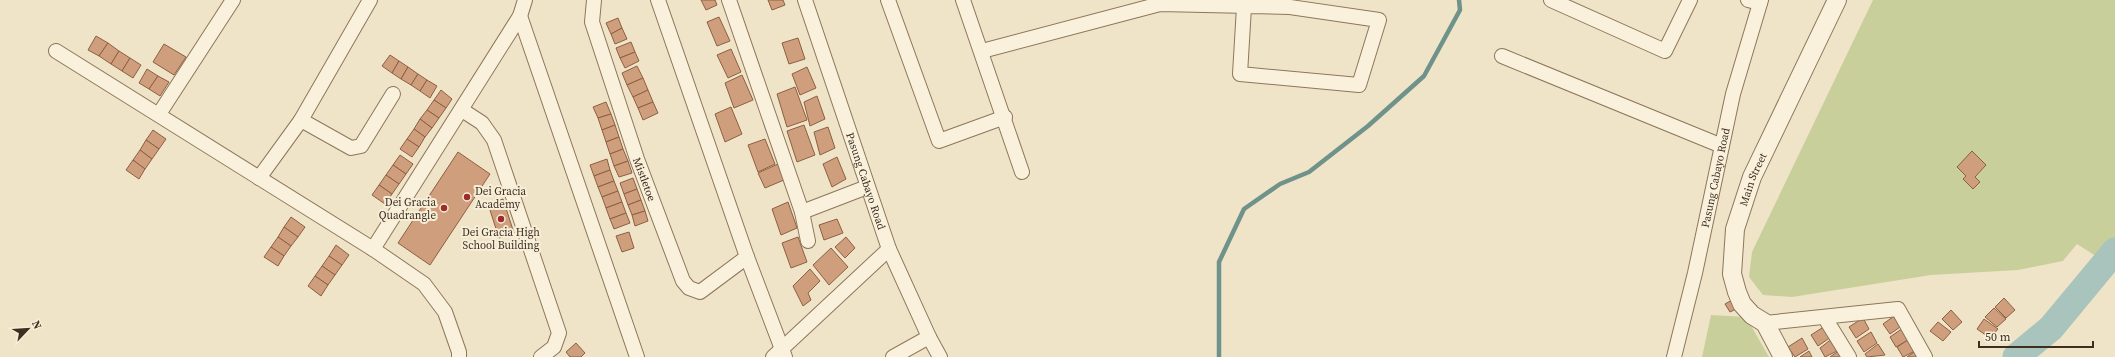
<svg xmlns="http://www.w3.org/2000/svg" width="2115" height="357" viewBox="0 0 2115 357" font-family="'Source Serif 4',serif">
  <style>
    .green { fill: #c9cf9b }
    .lines { fill: none; stroke-linecap: round; stroke-linejoin: round }
    .stream { stroke: #6f938a; stroke-width: 4.5 }
    .river { stroke: #a9c4bc; stroke-width: 27 }
    .building { fill: #cf9f7d; stroke: #8d5f41 }
    .minor-casing { stroke: #8d765c; stroke-width: 16 }
    .tertiary-casing { stroke: #8d765c; stroke-width: 20 }
    .minor { stroke: #faf1dc; stroke-width: 14 }
    .tertiary { stroke: #faf1dc; stroke-width: 18 }
    .poi-dot { fill: #9e2a2b; stroke: #f7eed8; stroke-width: 1.5 }
    .labels { text-anchor: middle; dominant-baseline: central; stroke-width: 4; stroke-linejoin: round; paint-order: stroke }
    .street-label { font-size: 11px; fill: #3d2e20; stroke: #f7eed8 }
    .poi-label { font-size: 11px; fill: #3d2e20; stroke: #f7eed8; text-anchor: start }
  </style>
  <rect width="100%" height="100%" fill="#f0e4c8"/>
  <g class="green">
    <path d="M 1873,0 L 2115,0 L 2115,251 L 2105,262 L 2077,244 L 2063,261 L 2018,270 L 1931,275 L 1792,297 L 1763,295 L 1749,277 L 1752,252 Z"/>
    <path d="M 1711,315 L 1746,317 L 1769,357 L 1702,357 Z"/>
  </g>
  <g class="lines">
    <path class="stream" d="M 1219,357 L 1219,262 L 1244,209 L 1280,184 L 1309,172 L 1368,126 L 1424,76 L 1460,10 L 1459,0"/>
    <path class="river" d="M 2016,357 L 2051,328 L 2115,251"/>
  </g>
  <g class="building">
    <path d="M 701,0 L 715,0 L 717,5 L 706,10 Z"/>
    <path d="M 768,0 L 783,0 L 785,5 L 772,10 Z"/>
    <path d="M 719,17 L 730,41 L 717,46 L 707,22 Z"/>
    <path d="M 618,18 L 622,28 L 611,34 L 606,23 Z"/>
    <path d="M 622,28 L 627,39 L 615,44 L 611,34 Z"/>
    <path d="M 96,36 L 108,43 L 99,56 L 88,50 Z"/>
    <path d="M 798,38 L 805,59 L 789,64 L 782,43 Z"/>
    <path d="M 631,42 L 635,52 L 620,58 L 616,48 Z"/>
    <path d="M 108,43 L 119,51 L 111,64 L 99,56 Z"/>
    <path d="M 164,44 L 186,57 L 174,75 L 153,62 Z"/>
    <path d="M 731,49 L 741,72 L 728,78 L 717,55 Z"/>
    <path d="M 119,51 L 130,58 L 122,71 L 111,64 Z"/>
    <path d="M 635,52 L 639,61 L 625,68 L 620,58 Z"/>
    <path d="M 390,55 L 399,61 L 392,73 L 382,66 Z"/>
    <path d="M 130,58 L 141,65 L 133,78 L 122,71 Z"/>
    <path d="M 399,61 L 408,67 L 401,79 L 392,73 Z"/>
    <path d="M 637,66 L 643,78 L 627,85 L 622,73 Z"/>
    <path d="M 408,67 L 418,74 L 411,85 L 401,79 Z"/>
    <path d="M 807,67 L 816,88 L 800,95 L 792,74 Z"/>
    <path d="M 147,69 L 158,76 L 149,89 L 139,83 Z"/>
    <path d="M 418,74 L 427,80 L 420,91 L 411,85 Z"/>
    <path d="M 742,75 L 753,100 L 734,108 L 725,83 Z"/>
    <path d="M 158,76 L 169,82 L 160,96 L 149,89 Z"/>
    <path d="M 643,78 L 648,90 L 633,97 L 627,85 Z"/>
    <path d="M 427,80 L 437,86 L 430,98 L 420,91 Z"/>
    <path d="M 795,87 L 807,120 L 787,127 L 777,94 Z"/>
    <path d="M 441,90 L 452,99 L 446,108 L 434,100 Z"/>
    <path d="M 648,90 L 653,102 L 638,108 L 633,97 Z"/>
    <path d="M 817,96 L 825,119 L 810,126 L 804,102 Z"/>
    <path d="M 434,100 L 446,108 L 439,118 L 427,110 Z"/>
    <path d="M 606,102 L 611,114 L 598,118 L 593,107 Z"/>
    <path d="M 653,102 L 658,113 L 643,120 L 638,108 Z"/>
    <path d="M 731,107 L 742,134 L 725,142 L 715,114 Z"/>
    <path d="M 427,110 L 439,118 L 432,128 L 420,119 Z"/>
    <path d="M 611,114 L 615,125 L 602,130 L 598,118 Z"/>
    <path d="M 420,119 L 432,128 L 425,137 L 414,129 Z"/>
    <path d="M 615,125 L 619,137 L 606,142 L 602,130 Z"/>
    <path d="M 804,125 L 815,155 L 797,162 L 787,131 Z"/>
    <path d="M 828,127 L 835,148 L 820,155 L 814,132 Z"/>
    <path d="M 414,129 L 425,137 L 419,147 L 407,139 Z"/>
    <path d="M 153,130 L 166,139 L 159,149 L 146,140 Z"/>
    <path d="M 619,137 L 623,149 L 610,154 L 606,142 Z"/>
    <path d="M 407,139 L 419,147 L 412,157 L 400,149 Z"/>
    <path d="M 765,139 L 775,164 L 758,172 L 748,145 Z"/>
    <path d="M 146,140 L 159,149 L 152,159 L 140,150 Z"/>
    <path d="M 623,149 L 628,161 L 614,166 L 610,154 Z"/>
    <path d="M 140,150 L 152,159 L 145,169 L 133,160 Z"/>
    <path d="M 1972,151 L 1986,165 L 1975,177 L 1980,182 L 1973,189 L 1963,179 L 1966,176 L 1957,167 Z"/>
    <path d="M 458,152 L 490,174 L 430,265 L 398,243 Z"/>
    <path d="M 400,155 L 413,164 L 406,174 L 393,165 Z"/>
    <path d="M 837,157 L 846,179 L 832,187 L 823,164 Z"/>
    <path d="M 607,159 L 610,170 L 594,176 L 590,165 Z"/>
    <path d="M 133,160 L 145,169 L 139,179 L 126,170 Z"/>
    <path d="M 628,161 L 632,173 L 619,177 L 614,166 Z"/>
    <path d="M 778,164 L 784,180 L 765,188 L 758,173 Z"/>
    <path d="M 393,165 L 406,174 L 399,184 L 386,175 Z"/>
    <path d="M 610,170 L 614,181 L 598,187 L 594,176 Z"/>
    <path d="M 386,175 L 399,184 L 392,194 L 379,185 Z"/>
    <path d="M 633,178 L 637,189 L 624,194 L 620,183 Z"/>
    <path d="M 614,181 L 618,191 L 602,197 L 598,187 Z"/>
    <path d="M 379,185 L 392,194 L 385,204 L 372,195 Z"/>
    <path d="M 637,189 L 641,200 L 628,205 L 624,194 Z"/>
    <path d="M 618,191 L 622,202 L 606,208 L 602,197 Z"/>
    <path d="M 503,199 L 514,233 L 499,238 L 488,204 Z"/>
    <path d="M 641,200 L 645,211 L 632,215 L 628,205 Z"/>
    <path d="M 622,202 L 626,213 L 610,219 L 606,208 Z"/>
    <path d="M 788,202 L 797,228 L 781,235 L 772,209 Z"/>
    <path d="M 645,211 L 648,221 L 635,226 L 632,215 Z"/>
    <path d="M 626,213 L 630,223 L 614,229 L 610,219 Z"/>
    <path d="M 291,217 L 305,227 L 298,237 L 284,227 Z"/>
    <path d="M 837,219 L 843,233 L 824,240 L 819,225 Z"/>
    <path d="M 284,227 L 298,237 L 291,246 L 278,237 Z"/>
    <path d="M 629,232 L 634,248 L 622,252 L 616,236 Z"/>
    <path d="M 278,237 L 291,246 L 284,256 L 271,247 Z"/>
    <path d="M 798,237 L 807,262 L 791,268 L 782,243 Z"/>
    <path d="M 846,237 L 855,248 L 845,258 L 835,247 Z"/>
    <path d="M 336,245 L 349,255 L 342,265 L 329,256 Z"/>
    <path d="M 271,247 L 284,256 L 278,266 L 264,257 Z"/>
    <path d="M 831,248 L 848,267 L 829,285 L 813,265 Z"/>
    <path d="M 329,256 L 342,265 L 335,275 L 322,266 Z"/>
    <path d="M 322,266 L 335,275 L 328,285 L 315,276 Z"/>
    <path d="M 810,269 L 820,281 L 808,293 L 811,300 L 803,306 L 793,286 Z"/>
    <path d="M 315,276 L 328,285 L 321,296 L 308,286 Z"/>
    <path d="M 2004,298 L 2015,310 L 2006,318 L 1995,307 Z"/>
    <path d="M 1734,299 L 1738,308 L 1730,312 L 1725,304 Z"/>
    <path d="M 1994,308 L 2006,319 L 1997,327 L 1985,317 Z"/>
    <path d="M 1951,310 L 1962,322 L 1953,330 L 1942,319 Z"/>
    <path d="M 1897,314 L 1903,325 L 1890,334 L 1883,324 Z"/>
    <path d="M 1863,318 L 1869,329 L 1856,338 L 1849,327 Z"/>
    <path d="M 1984,319 L 1998,329 L 1990,338 L 1977,329 Z"/>
    <path d="M 1938,322 L 1951,332 L 1943,341 L 1930,331 Z"/>
    <path d="M 1825,326 L 1831,337 L 1818,346 L 1811,335 Z"/>
    <path d="M 1903,328 L 1910,339 L 1896,347 L 1890,337 Z"/>
    <path d="M 1871,332 L 1877,343 L 1864,352 L 1857,341 Z"/>
    <path d="M 1802,338 L 1808,349 L 1795,357 L 1788,347 Z"/>
    <path d="M 1833,338 L 1839,350 L 1825,357 L 1820,348 Z"/>
    <path d="M 1911,338 L 1917,350 L 1903,357 L 1897,347 Z"/>
    <path d="M 576,343 L 585,353 L 581,357 L 570,357 L 566,352 Z"/>
    <path d="M 1878,344 L 1885,355 L 1867,357 L 1865,354 Z"/>
    <path d="M 1840,350 L 1844,357 L 1830,357 Z"/>
    <path d="M 1917,350 L 1920,357 L 1907,357 Z"/>
    <path d="M 1809,351 L 1812,357 L 1800,357 Z"/>
  </g>
  <g class="lines">
    <g class="minor-casing">
      <g id="minor">
        <path id="s1" d="M 594,0 L 592,22 L 637,159 L 683,281 L 689,288 L 700,292 L 747,257"/>
        <path d="M 658,0 L 747,257 L 785,357"/>
        <path d="M 729,0 L 802,212 L 808,241"/>
        <path id="s2" d="M 805,0 L 889,249 L 929,337 L 940,357"/>
        <path d="M 888,0 L 939,141 L 1005,117"/>
        <path d="M 963,0 L 1022,172"/>
        <path d="M 1551,0 L 1665,51 L 1690,0"/>
        <path d="M 1748,0 L 1760,3"/>
        <path d="M 520,16 L 637,357"/>
        <path d="M 56,51 L 373,249 L 424,284 L 445,312 L 459,352 L 459,357"/>
        <path d="M 982,51 L 1160,4 L 1290,7 L 1379,20 L 1359,85 L 1240,74 L 1244,7"/>
        <path d="M 1502,56 L 1722,146"/>
        <path d="M 462,110 L 482,123 L 494,140 L 559,333 L 554,347 L 541,357"/>
        <path d="M 159,114 L 233,0"/>
        <path d="M 301,120 L 351,148 L 361,146 L 393,94"/>
        <path d="M 259,178 L 301,120 L 370,0"/>
        <path d="M 802,212 L 867,187"/>
        <path d="M 373,249 L 520,16 L 525,0"/>
        <path d="M 1825,318 L 1849,357"/>
        <path d="M 1765,323 L 1898,309 L 1925,357"/>
        <path d="M 773,357 L 889,249"/>
        <path d="M 893,357 L 929,337"/>
        <path id="s3" d="M 1674,357 L 1695,273 L 1733,94 L 1761,0"/>
      </g>
    </g>
    <g class="tertiary-casing">
      <g id="tertiary">
        <path id="s4" d="M 1783,357 L 1765,323 L 1752,315 L 1742,304 L 1737,292 L 1732,274 L 1735,229 L 1752,177 L 1837,0"/>
      </g>
    </g>
    <use href="#minor" class="minor"/>
    <use href="#tertiary" class="tertiary"/>
  </g>
  <g class="poi-dot">
    <circle cx="467" cy="197" r="4"/>
    <circle cx="444" cy="208" r="4"/>
    <circle cx="501" cy="219" r="4"/>
  </g>
  <g class="labels">
    <g class="street-label">
      <text stroke="none"><textPath href="#s3" startOffset="184">Pasung Cabayo Road</textPath></text>
      <text stroke="none"><textPath href="#s1" startOffset="188">Mistletoe</textPath></text>
      <text stroke="none"><textPath href="#s4" startOffset="198">Main Street</textPath></text>
      <text stroke="none"><textPath href="#s2" startOffset="191">Pasung Cabayo Road</textPath></text>
    </g>
    <g class="poi-label">
      <text x="475" y="191">Dei Gracia<tspan x="475" dy="13">Academy</tspan></text>
      <text x="436" y="202" text-anchor="end">Dei Gracia<tspan x="436" dy="13">Quadrangle</tspan></text>
      <text x="501" y="232" text-anchor="middle">Dei Gracia High<tspan x="501" dy="13">School Building</tspan></text>
    </g>
  </g>
  <g transform="translate(28 329) rotate(65)" stroke="#f7eed8" stroke-width="3" paint-order="stroke">
  <path d="M0-3L7 15L0 10L-7 15Z" fill="#3d2e20"/>
  <text y="-6" font-size="11" font-weight="bold" text-anchor="middle" fill="#3d2e20">N</text>
  </g>
  <path d="M1979 341v6h114v-6" fill="none" stroke="#3d2e20" stroke-width="2"/>
  <text x="1985" y="341" font-size="12" fill="#3d2e20" stroke="#f7eed8" stroke-width="3" paint-order="stroke">50 m</text>
</svg>
